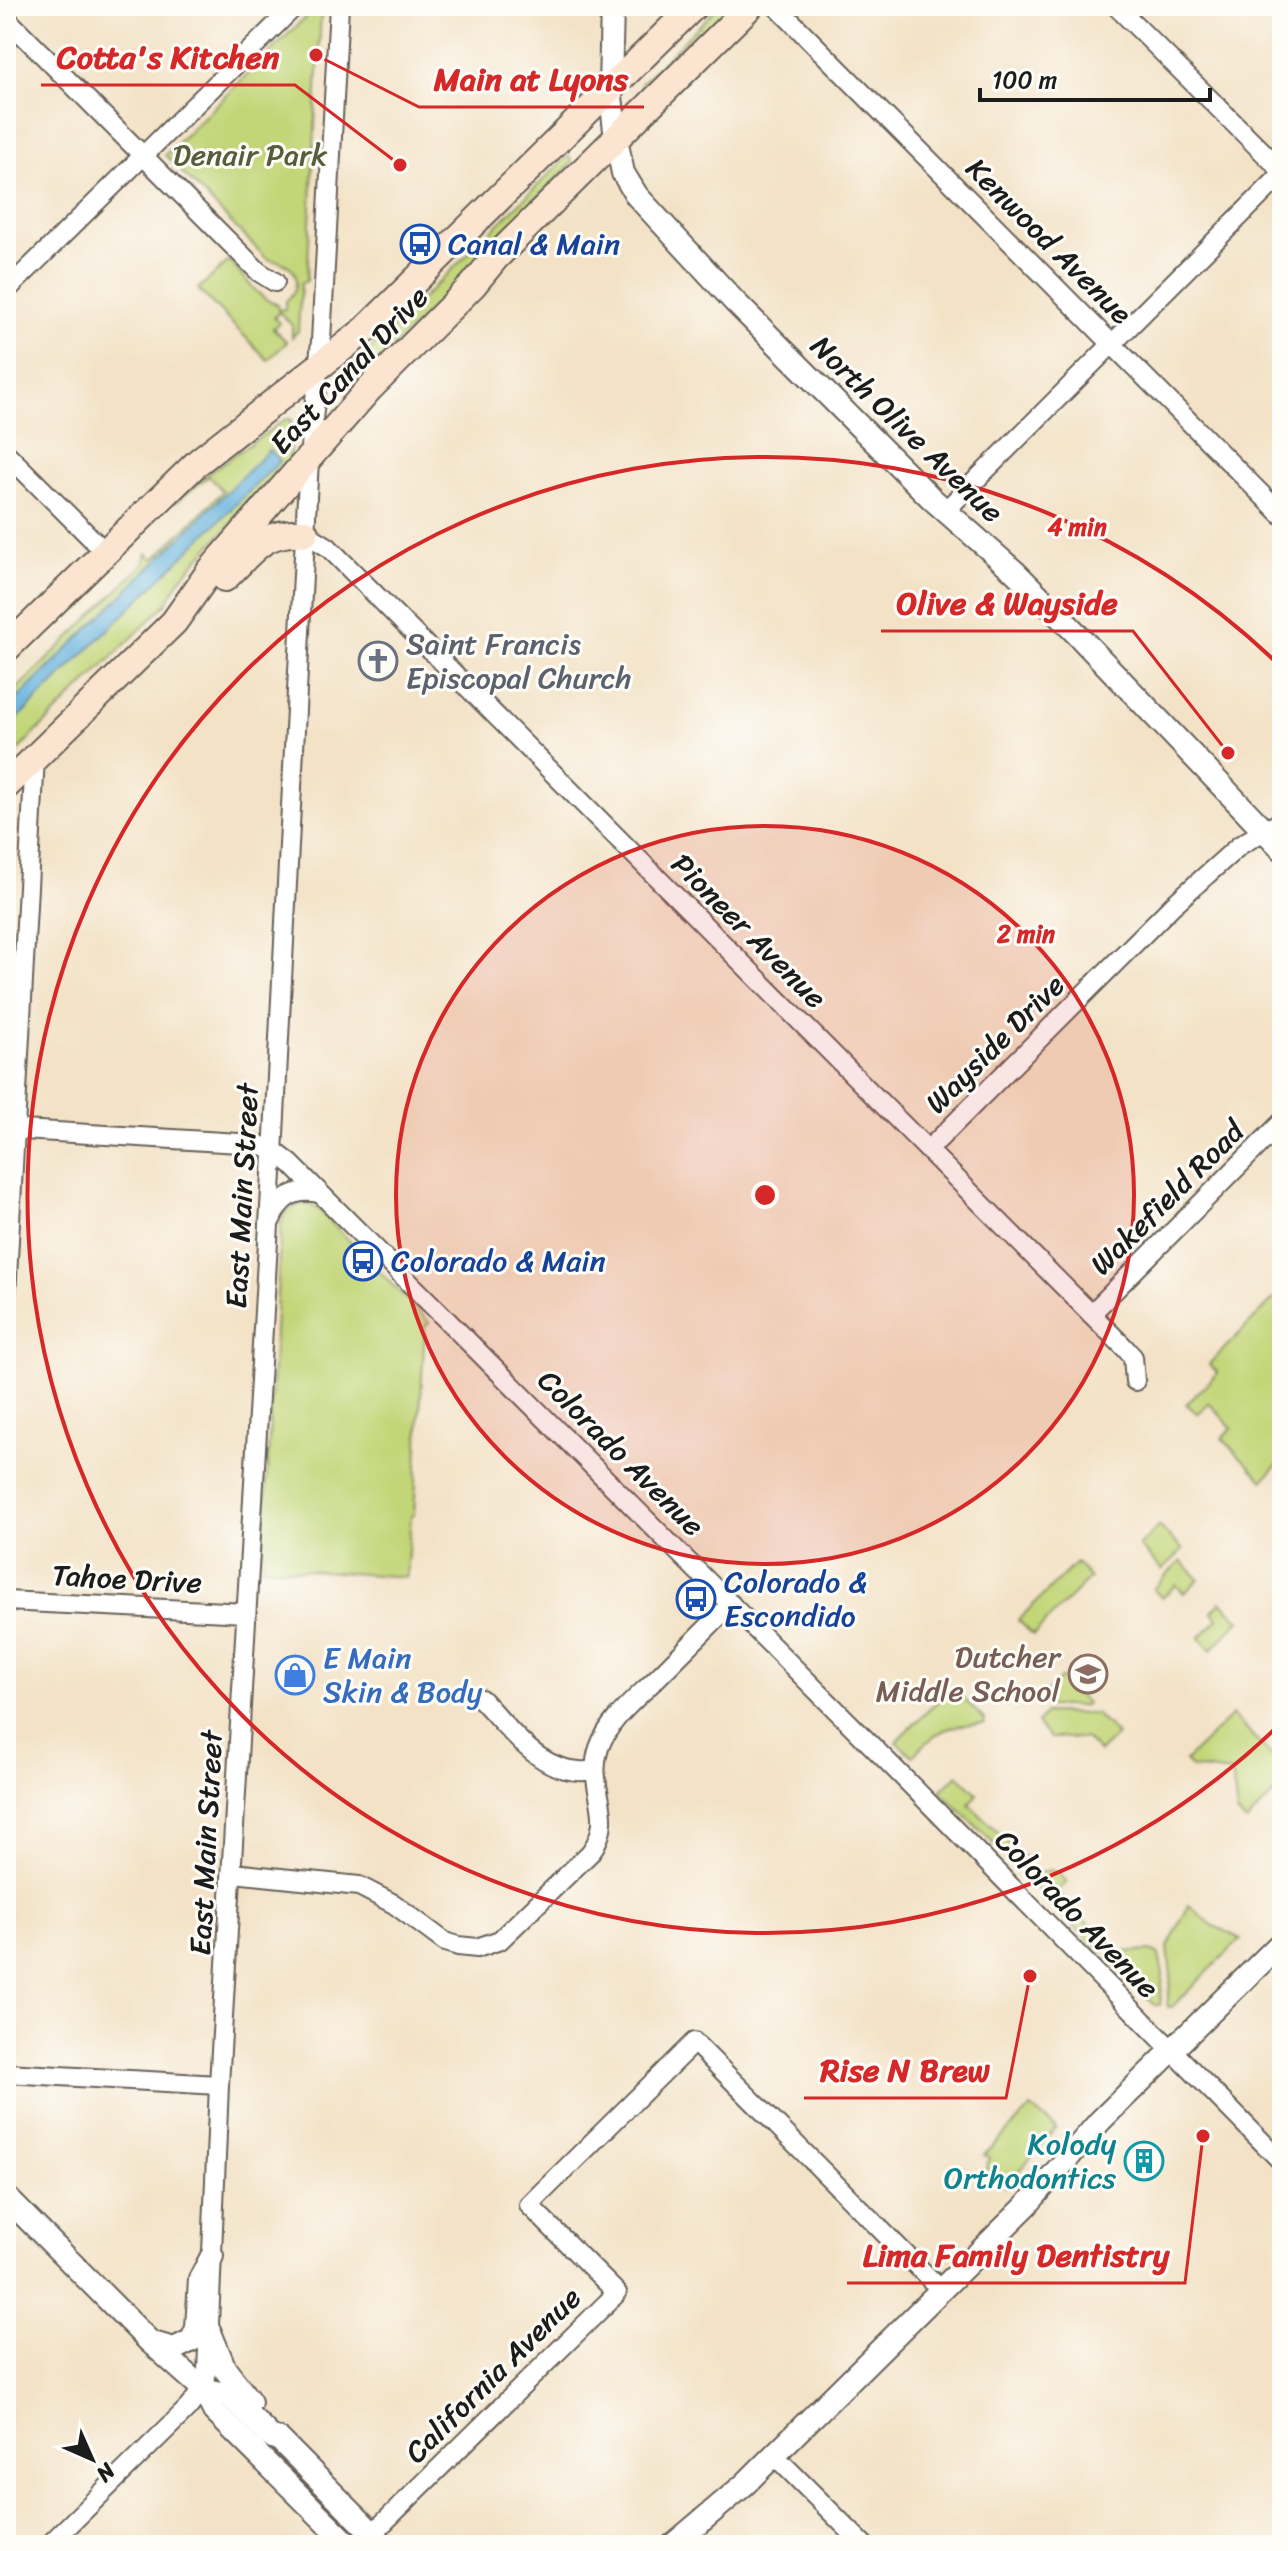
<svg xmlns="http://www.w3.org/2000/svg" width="1288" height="2551" viewBox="0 0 1288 2551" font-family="Sriracha,sans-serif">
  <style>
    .green { fill: #c2d577; stroke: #6f784a; stroke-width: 2 }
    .water { fill: #61afdb; stroke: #3e667c; stroke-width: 2 }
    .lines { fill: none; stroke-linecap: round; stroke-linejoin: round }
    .minor-casing { stroke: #676158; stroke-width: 22 }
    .tertiary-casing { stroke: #676158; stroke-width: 26 }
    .secondary-casing { stroke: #676158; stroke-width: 30 }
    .minor { stroke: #fff; stroke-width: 18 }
    .tertiary { stroke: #fff; stroke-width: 22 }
    .secondary { stroke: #fce5d0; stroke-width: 26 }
    .ring { fill: none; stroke: #d62828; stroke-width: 4 }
    .labels { text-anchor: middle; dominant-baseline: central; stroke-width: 6; stroke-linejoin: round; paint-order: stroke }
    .park-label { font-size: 30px; fill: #565d3c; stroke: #fdfcf7 }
    .street-label { font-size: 30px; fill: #1c1c1c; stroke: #fdfcf7 }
    .transit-label { font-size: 30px; fill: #164399; stroke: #fdfcf7; text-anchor: start }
    .worship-label { font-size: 30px; fill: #5b616d; stroke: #fdfcf7; text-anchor: start }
    .education-label { font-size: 30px; fill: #785e54; stroke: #fdfcf7; text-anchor: end }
    .shop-label { font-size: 30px; fill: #366cbe; stroke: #fdfcf7; text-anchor: start }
    .culture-label { font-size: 30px; fill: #0d838f; stroke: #fdfcf7; text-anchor: end }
    .centre { fill: #d62828; stroke: #fdfcf7; stroke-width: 4 }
    .ring-label { font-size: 24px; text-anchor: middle; font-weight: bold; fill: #d62828; stroke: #fdfcf7; stroke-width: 6; stroke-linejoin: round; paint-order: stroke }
    .leader { fill: none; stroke: #d62828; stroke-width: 3 }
    .callout-dot { fill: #d62828; stroke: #fdfcf7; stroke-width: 3 }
    .callout-label { font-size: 32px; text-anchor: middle; font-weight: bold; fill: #d62828; stroke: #fdfcf7; stroke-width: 6; stroke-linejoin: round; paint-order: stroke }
  </style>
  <rect width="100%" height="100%" fill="#fdfcf7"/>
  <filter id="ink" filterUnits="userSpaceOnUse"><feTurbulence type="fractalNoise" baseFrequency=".0125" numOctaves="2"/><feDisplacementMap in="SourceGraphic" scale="16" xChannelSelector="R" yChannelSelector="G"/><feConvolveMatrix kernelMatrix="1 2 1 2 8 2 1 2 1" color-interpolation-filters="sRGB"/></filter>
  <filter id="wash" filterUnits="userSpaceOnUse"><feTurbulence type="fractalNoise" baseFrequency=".006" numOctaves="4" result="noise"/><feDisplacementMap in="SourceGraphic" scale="32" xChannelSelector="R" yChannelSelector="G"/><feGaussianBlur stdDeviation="1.8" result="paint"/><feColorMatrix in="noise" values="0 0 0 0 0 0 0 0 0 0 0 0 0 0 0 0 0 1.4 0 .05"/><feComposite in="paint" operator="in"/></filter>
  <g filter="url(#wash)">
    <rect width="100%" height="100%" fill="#f3e2c6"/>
    <g class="green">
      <path d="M 317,6 L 321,13 L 307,281 L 301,283 L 298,331 L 292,337 L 292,325 L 279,312 L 274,318 L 279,323 L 273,328 L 287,342 L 268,360 L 198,289 L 229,261 C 242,274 261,302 277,304 L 278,310 L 285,309 L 286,301 C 298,291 302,271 283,263 C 276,260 271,262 265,257 L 165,155 Z"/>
      <path d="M 719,6 L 739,6 L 646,95 L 641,91 L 641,83 Z"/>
      <path d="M 568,156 L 572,160 L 571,164 L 483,251 L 465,275 L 365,375 L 340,389 L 340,379 Z"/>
      <path d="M 286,419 L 291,419 L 290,458 L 181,578 L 166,604 L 6,762 L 6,730 L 280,461 L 269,450 L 6,710 L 6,700 L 144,564 L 147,553 L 154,559 L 223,491 L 209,476 L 173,504 L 175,500 L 211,471 Z"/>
      <path d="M 299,1204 L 308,1204 L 318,1209 L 429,1322 L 425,1327 L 414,1515 L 411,1516 L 406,1577 L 262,1567 L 281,1223 L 286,1212 Z"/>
      <path d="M 1282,1291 L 1282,1460 L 1263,1480 L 1222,1438 L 1232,1428 L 1209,1403 L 1198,1414 L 1186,1404 L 1218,1373 L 1209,1364 Z"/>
      <path d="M 1159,1526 L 1183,1550 L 1162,1570 L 1139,1546 Z"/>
      <path d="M 1181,1561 L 1199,1579 L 1184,1593 L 1176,1585 L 1162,1598 L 1153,1589 Z"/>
      <path d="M 1076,1563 L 1090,1578 L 1033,1635 L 1018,1620 Z"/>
      <path d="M 1221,1602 L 1240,1620 L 1211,1650 L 1199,1638 L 1218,1619 L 1212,1611 Z"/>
      <path d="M 1061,1678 L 1086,1703 L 1083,1706 L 1048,1706 L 1040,1699 Z"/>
      <path d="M 952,1687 L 985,1720 L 984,1724 C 947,1723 938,1731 913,1756 L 896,1742 Z"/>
      <path d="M 1045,1713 L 1096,1714 L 1117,1735 L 1099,1752 L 1085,1738 L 1050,1738 L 1037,1724 Z"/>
      <path d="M 1232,1715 L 1282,1766 L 1282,1786 L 1246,1822 L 1237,1813 L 1232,1773 L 1192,1768 L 1185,1761 Z"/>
      <path d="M 958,1775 L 978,1794 L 969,1804 L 1022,1856 L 1028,1858 L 1029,1861 L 1018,1869 L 1013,1862 L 940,1791 Z"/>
      <path d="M 1050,1870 L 1058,1873 L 1067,1882 L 1057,1892 L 1109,1946 L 1102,1953 L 1032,1884 L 1039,1873 Z"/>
      <path d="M 1189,1905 L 1212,1925 L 1241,1939 L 1172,2007 L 1167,2007 L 1171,1976 L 1168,1947 Z"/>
      <path d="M 1151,1951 L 1159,1955 L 1163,1974 L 1160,2005 L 1154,2005 L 1107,1958 L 1114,1952 Z"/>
      <path d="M 1031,2108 L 1056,2128 L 1006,2187 L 986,2168 L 990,2157 L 984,2155 Z"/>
    </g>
    <path class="water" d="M 269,450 L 280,461 L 6,730 L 6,710 Z"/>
  </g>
  <g filter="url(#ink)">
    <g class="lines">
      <g class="minor-casing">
        <g id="minor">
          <path d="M 776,6 L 1282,515"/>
          <path d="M 1116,6 L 1282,171"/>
          <path d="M 6,18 L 234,247 L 259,272 L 275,282"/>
          <path d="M 6,291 L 295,6"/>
          <path d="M 6,453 L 105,552"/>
          <path d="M 945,511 L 1282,174"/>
          <path d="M 305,533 L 328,547 L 1124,1347 L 1133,1357 L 1135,1381"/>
          <path d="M 6,1129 L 256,1144 L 273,1150 L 291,1164 L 900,1774 L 1282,2162"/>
          <path d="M 928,1150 L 1173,905 L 1240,845 L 1282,821"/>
          <path d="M 271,1220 C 280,1198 294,1188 319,1193"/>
          <path d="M 6,1296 L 35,757"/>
          <path d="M 1091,1314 L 1282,1122"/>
          <path d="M 6,1601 L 246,1613"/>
          <path d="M 481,1699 C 512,1731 544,1780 595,1770"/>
          <path d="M 233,1873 L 359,1886 L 394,1904 L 445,1942 L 458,1946 L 477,1948 L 500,1940 L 590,1853 C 619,1815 585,1788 599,1748 C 609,1719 636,1699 657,1678 C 682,1653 706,1629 731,1604"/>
          <path d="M 6,2073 L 219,2085"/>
          <path d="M 774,2455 L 864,2545"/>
          <path d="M 49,2545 L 188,2408 L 203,2389 L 207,2372 L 219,2085 L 272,1173 L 309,459 L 321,341 L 339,6"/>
          <path d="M 361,2545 L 617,2293 L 529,2205 L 694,2042 L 941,2290"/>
        </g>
      </g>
      <g class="tertiary-casing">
        <g id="tertiary">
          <path d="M 612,6 L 610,88 L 616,139 L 623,173 L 637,196 L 734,301 L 932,499 L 1015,572 L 1071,628 L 1282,849"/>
          <path d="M 6,2197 L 149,2341 L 203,2389 L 214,2411 L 349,2545"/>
          <path d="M 209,2330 L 225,2369 L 250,2402"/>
          <path d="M 153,2343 L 174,2349 L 192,2340 L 197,2328 L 200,2279 L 212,2256"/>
          <path d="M 203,2389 L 229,2395 L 270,2436 L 280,2440 L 384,2545"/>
          <path d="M 673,2545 L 745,2484 L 774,2455 L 1026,2206 L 1100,2121 L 1282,1942"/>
        </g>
      </g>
      <g class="secondary-casing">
        <g id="secondary">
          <path d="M 225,578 C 254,550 262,531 305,533"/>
          <path d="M 6,649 L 198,462 L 365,330 L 694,6"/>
          <path d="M 6,786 L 174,622 L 210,571 L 369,389 L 473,285 L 496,257 L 750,6"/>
        </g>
      </g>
      <use href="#minor" class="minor"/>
      <use href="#tertiary" class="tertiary"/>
      <use href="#secondary" class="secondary"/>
    </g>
  </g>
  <circle cx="765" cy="1195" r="369" fill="#d62828" fill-opacity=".12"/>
  <g class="ring">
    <circle cx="765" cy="1195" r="369"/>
    <path d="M1278 1726A738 738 0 1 1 1278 664"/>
  </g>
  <defs>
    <g id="bus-ring" transform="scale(2)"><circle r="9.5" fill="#fdfcf7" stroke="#1a4fb4" stroke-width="1.5"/><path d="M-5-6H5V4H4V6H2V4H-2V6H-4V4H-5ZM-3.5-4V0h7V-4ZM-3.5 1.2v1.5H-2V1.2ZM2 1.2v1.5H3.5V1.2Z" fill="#1a4fb4"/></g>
    <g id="church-ring" transform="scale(2)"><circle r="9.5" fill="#fdfcf7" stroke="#6b7280" stroke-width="1.5"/><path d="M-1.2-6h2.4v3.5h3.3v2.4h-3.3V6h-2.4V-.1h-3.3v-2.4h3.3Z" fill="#6b7280"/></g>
    <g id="school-ring" transform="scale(2)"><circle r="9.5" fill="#fdfcf7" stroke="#8d6e63" stroke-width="1.5"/><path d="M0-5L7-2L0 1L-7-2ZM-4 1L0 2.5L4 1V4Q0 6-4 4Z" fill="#8d6e63"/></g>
    <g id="shop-ring" transform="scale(2)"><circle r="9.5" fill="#fdfcf7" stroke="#3f7fe0" stroke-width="1.5"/><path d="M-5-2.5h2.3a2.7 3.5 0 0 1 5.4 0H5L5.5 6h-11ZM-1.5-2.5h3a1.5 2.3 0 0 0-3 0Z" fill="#3f7fe0"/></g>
    <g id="building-ring" transform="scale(2)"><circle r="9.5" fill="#fdfcf7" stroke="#0f9aa8" stroke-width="1.5"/><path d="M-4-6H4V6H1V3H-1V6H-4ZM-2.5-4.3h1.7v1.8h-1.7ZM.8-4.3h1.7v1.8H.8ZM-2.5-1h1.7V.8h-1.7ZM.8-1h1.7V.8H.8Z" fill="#0f9aa8"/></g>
  </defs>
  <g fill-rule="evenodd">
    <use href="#bus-ring" x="420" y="244"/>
    <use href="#church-ring" x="378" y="661"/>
    <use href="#bus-ring" x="363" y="1261"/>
    <use href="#bus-ring" x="696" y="1599"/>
    <use href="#school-ring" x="1088" y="1674"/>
    <use href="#shop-ring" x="295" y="1675"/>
    <use href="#building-ring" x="1144" y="2161"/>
  </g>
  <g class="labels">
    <g class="park-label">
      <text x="250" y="155">Denair Park</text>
    </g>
    <g class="street-label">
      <text transform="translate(1049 241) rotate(45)">Kenwood Avenue</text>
      <text transform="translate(349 370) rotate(-47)">East Canal Drive</text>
      <text transform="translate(907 429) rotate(44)">North Olive Avenue</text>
      <text transform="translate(749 931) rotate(45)">Pioneer Avenue</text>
      <text transform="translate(995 1044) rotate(-45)">Wayside Drive</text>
      <text transform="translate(242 1196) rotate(-87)">East Main Street</text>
      <text transform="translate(1167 1198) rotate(-45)">Wakefield Road</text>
      <text transform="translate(621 1453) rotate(45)">Colorado Avenue</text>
      <text transform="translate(127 1579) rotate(3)">Tahoe Drive</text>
      <text transform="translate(206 1843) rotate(-87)">East Main Street</text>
      <text transform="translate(1077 1914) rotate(46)">Colorado Avenue</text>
      <text transform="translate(493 2375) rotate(-45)">California Avenue</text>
    </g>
    <g class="transit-label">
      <text x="448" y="244">Canal &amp; Main</text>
      <text x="391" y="1261">Colorado &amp; Main</text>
      <text x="724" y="1582">Colorado &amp;<tspan x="724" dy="34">Escondido</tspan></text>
    </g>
    <g class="worship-label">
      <text x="406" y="644">Saint Francis<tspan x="406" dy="34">Episcopal Church</tspan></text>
    </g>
    <g class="education-label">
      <text x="1060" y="1657">Dutcher<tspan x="1060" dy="34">Middle School</tspan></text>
    </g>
    <g class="shop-label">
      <text x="323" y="1658">E Main<tspan x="323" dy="34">Skin &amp; Body</tspan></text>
    </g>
    <g class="culture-label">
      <text x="1116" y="2144">Kolody<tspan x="1116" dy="34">Orthodontics</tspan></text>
    </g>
  </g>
  <circle cx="765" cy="1195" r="12" class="centre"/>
  <g class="ring-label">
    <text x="1077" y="535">4 min</text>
    <text x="1026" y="942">2 min</text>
  </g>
  <path class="leader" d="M400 165L295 85H41M316 55L419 107H644M1228 753L1133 631H881M1030 1976L1006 2098H804M1203 2136L1185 2283H847"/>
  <g class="callout-dot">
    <circle cx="400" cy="165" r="8"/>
    <circle cx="316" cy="55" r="8"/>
    <circle cx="1228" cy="753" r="8"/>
    <circle cx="1030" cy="1976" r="8"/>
    <circle cx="1203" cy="2136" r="8"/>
  </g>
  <g class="callout-label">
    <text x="168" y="68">Cotta's Kitchen</text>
    <text x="531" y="90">Main at Lyons</text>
    <text x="1007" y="614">Olive &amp; Wayside</text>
    <text x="905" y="2081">Rise N Brew</text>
    <text x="1016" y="2266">Lima Family Dentistry</text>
  </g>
  <rect width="1288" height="2551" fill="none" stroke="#fdfcf7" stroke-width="32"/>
  <g transform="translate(92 2459) rotate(135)" stroke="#fdfcf7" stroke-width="6" paint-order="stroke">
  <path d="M0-6L14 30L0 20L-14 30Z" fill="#1c1c1c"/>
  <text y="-12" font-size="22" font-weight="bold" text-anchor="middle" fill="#1c1c1c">N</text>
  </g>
  <path d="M980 88v12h230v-12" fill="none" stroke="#1c1c1c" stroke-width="4"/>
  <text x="992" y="88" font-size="24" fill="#1c1c1c" stroke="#fdfcf7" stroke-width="6" paint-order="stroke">100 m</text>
</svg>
